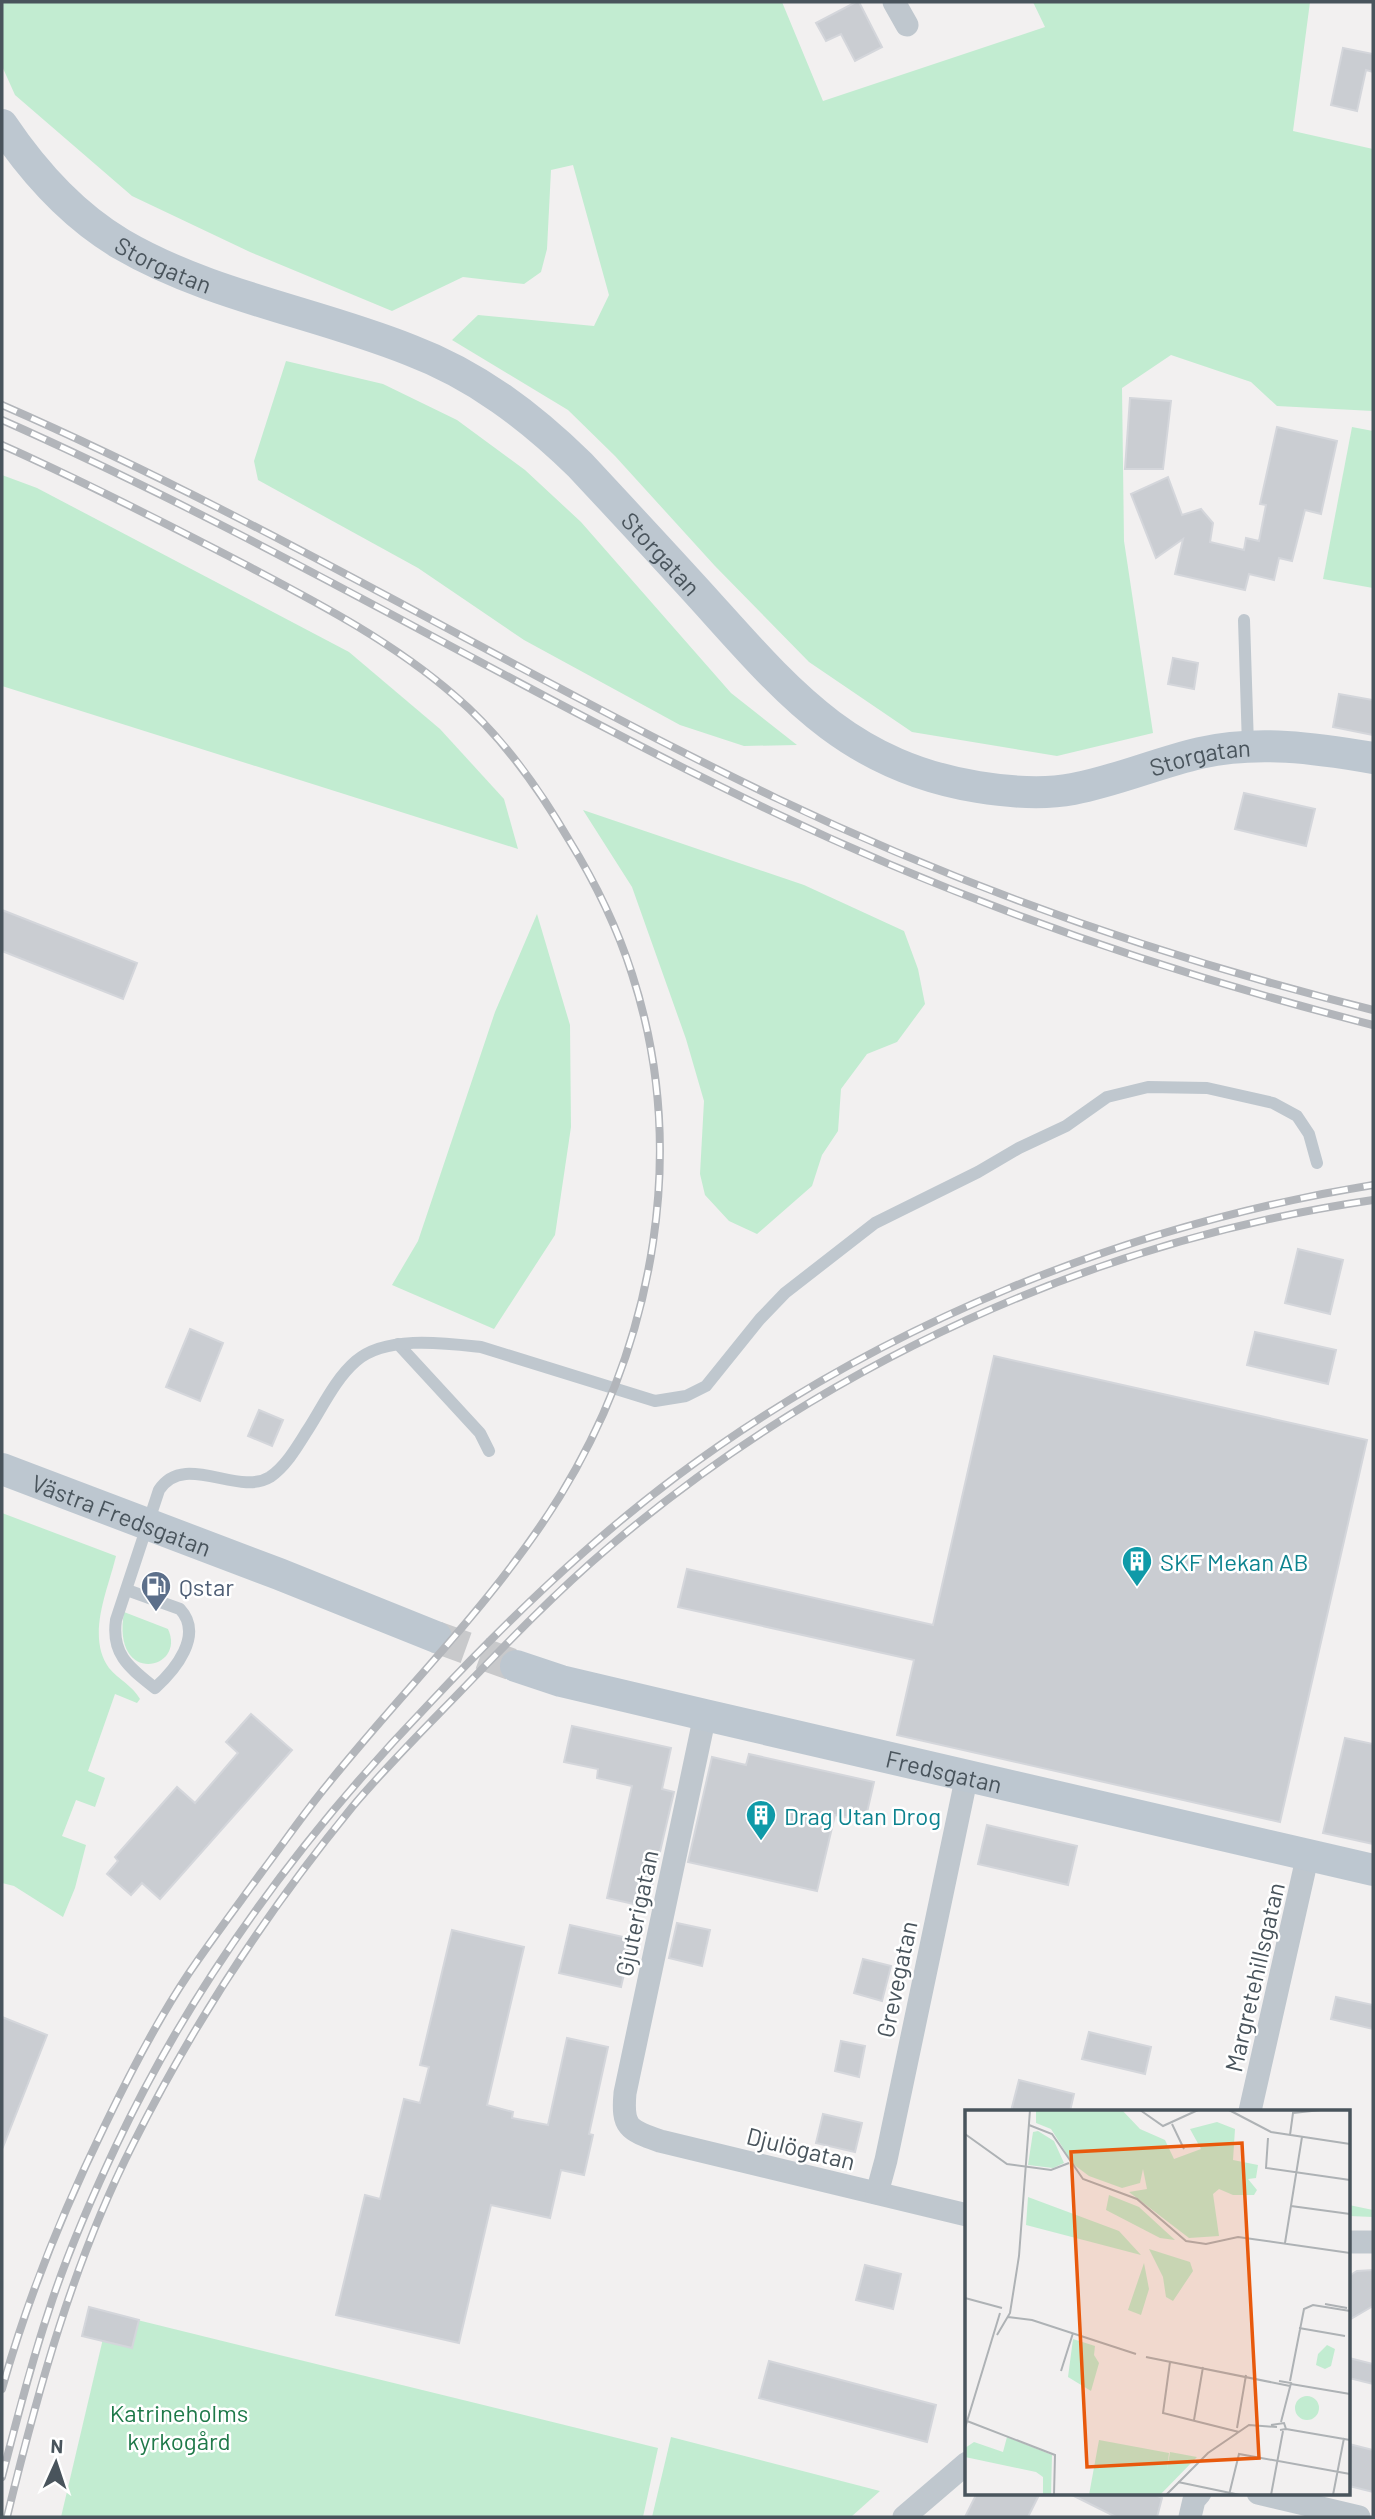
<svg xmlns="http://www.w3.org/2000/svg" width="1375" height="2519" viewBox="0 0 1375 2519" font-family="Barlow,sans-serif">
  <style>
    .green { fill: #c2ecd1 }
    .building { fill: #cacdd2; stroke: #d4d6db; stroke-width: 2 }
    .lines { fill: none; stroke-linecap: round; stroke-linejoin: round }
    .secondary-tunnel { stroke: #c8c9cb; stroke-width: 32; stroke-dasharray: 32 16; stroke-linecap: butt }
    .lane { stroke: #bfc7ce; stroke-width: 12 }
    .street { stroke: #bfc7ce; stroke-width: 23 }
    .secondary { stroke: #bdc7d0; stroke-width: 32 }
    .rail-casing { stroke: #b2b5ba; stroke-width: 8 }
    .rail { stroke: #fff; stroke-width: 5; stroke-dasharray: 16; stroke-linecap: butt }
    .labels { text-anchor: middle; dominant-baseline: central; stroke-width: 5; stroke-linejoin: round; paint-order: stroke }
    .street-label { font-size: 24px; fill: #49545c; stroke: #fff }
    .culture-label { font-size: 24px; fill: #0d838f; stroke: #fff; text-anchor: start }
    .service-label { font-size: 24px; fill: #4e5e75; stroke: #fff; text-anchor: start }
    .park-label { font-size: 24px; fill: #1e7949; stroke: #fff }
    .inset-road { fill: none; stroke: #aeb2b5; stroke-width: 2 }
    .view { fill: #e8590c; fill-opacity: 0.15; stroke: #e8590c; stroke-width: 3.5 }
    .inset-edge { fill: none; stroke: #49545c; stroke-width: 3.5 }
  </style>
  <rect width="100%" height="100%" fill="#f2f0f0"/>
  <g class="green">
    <path d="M 2,2 L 782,2 L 823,101 L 1045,27 L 1033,2 L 1310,2 L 1293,131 L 1373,149 L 1373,411 L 1277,406 L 1251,382 L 1171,355 L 1122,388 L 1124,541 L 1153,733 L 1057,756 L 912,732 L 809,662 L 715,566 L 615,456 L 568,410 L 452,340 L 478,315 L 594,326 L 609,295 L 573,165 L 551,170 L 547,249 L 541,272 L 524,284 L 463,277 L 392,311 L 250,252 L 132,196 L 15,95 L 2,66 Z"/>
    <path d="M 286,361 L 383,384 L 457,420 L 525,470 L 581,522 L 731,693 L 797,745 L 744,746 L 680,725 L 524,640 L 418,568 L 258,480 L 254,461 Z"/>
    <path d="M 1352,427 L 1373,431 L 1373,588 L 1323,579 Z"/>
    <path d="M 2,475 L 37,488 L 349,652 L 440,729 L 504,799 L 518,849 L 2,686 Z"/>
    <path d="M 583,810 L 804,885 L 904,931 L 918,969 L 925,1004 L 897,1042 L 867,1054 L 841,1089 L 838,1131 L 822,1155 L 812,1186 L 757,1234 L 729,1221 L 705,1195 L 700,1174 L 704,1101 L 686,1039 L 632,887 Z"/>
    <path d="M 537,914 L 570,1025 L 571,1127 L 555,1235 L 494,1329 L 392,1285 L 418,1241 L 495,1012 Z"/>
    <path d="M 2,1513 L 116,1556 C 108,1590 86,1636 109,1668 C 118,1679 133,1686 140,1699 L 137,1703 L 115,1694 L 88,1771 L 105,1778 L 95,1807 L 76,1800 L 62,1836 L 86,1845 L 75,1888 L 63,1917 L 14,1886 L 2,1883 Z"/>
    <path d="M 124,1612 L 168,1629 C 187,1670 111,1687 124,1612 Z"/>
    <path d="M 1349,2205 L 1373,2210 L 1373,2217 L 1349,2216 Z"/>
    <path d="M 109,2313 L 658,2448 L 643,2517 L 61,2517 Z"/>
    <path d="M 671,2437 L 880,2491 L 851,2517 L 652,2517 Z"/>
  </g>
  <g class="building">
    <path d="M 856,2 L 859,2 L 882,47 L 855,61 L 841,34 L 826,41 L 816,23 Z"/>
    <path d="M 1343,48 L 1373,54 L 1373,72 L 1366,70 L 1357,111 L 1331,105 Z"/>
    <path d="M 1130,398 L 1171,401 L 1163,469 L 1125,469 Z"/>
    <path d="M 1277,427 L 1337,441 L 1321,514 L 1305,510 L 1292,561 L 1279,558 L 1274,580 L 1249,574 L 1245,590 L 1175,574 L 1183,539 L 1156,558 L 1131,494 L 1168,477 L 1182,515 L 1201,509 L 1213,523 L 1210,542 L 1244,550 L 1246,538 L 1259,541 L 1266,505 L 1260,504 Z"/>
    <path d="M 1173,658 L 1198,663 L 1194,689 L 1168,684 Z"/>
    <path d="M 1339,694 L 1373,700 L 1373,735 L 1333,727 Z"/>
    <path d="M 1244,793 L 1315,809 L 1306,846 L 1235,829 Z"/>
    <path d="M 2,910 L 137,963 L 123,999 L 2,951 Z"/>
    <path d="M 1298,1249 L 1343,1260 L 1330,1314 L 1285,1303 Z"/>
    <path d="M 190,1329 L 223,1343 L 200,1401 L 166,1387 Z"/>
    <path d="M 1255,1332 L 1336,1350 L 1328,1384 L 1247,1365 Z"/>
    <path d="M 994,1356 L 1367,1440 L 1280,1822 L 897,1735 L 914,1660 L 678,1607 L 687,1569 L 933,1625 Z"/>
    <path d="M 259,1410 L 283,1420 L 272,1446 L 248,1436 Z"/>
    <path d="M 251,1714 L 292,1750 L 160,1899 L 142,1883 L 131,1895 L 107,1874 L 118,1861 L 115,1857 L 177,1787 L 195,1803 L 238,1753 L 226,1742 Z"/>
    <path d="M 572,1726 L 671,1748 L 662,1789 L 674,1792 L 647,1907 L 607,1898 L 632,1786 L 597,1778 L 598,1769 L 564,1762 Z"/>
    <path d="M 1345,1738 L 1373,1744 L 1373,1844 L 1323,1833 Z"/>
    <path d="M 749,1754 L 874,1782 L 865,1821 L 835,1815 L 817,1891 L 688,1862 L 712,1757 L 746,1765 Z"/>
    <path d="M 987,1825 L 1077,1846 L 1068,1885 L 978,1864 Z"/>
    <path d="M 677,1923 L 710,1930 L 702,1966 L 669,1958 Z"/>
    <path d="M 570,1925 L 632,1939 L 621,1987 L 559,1973 Z"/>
    <path d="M 452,1930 L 524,1947 L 487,2105 L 513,2112 L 512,2118 L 548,2125 L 567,2038 L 608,2047 L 589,2134 L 593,2135 L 584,2175 L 561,2170 L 550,2218 L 491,2205 L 459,2343 L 336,2315 L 365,2195 L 380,2199 L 404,2099 L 420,2103 L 429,2067 L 420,2065 Z"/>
    <path d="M 863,1959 L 891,1966 L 882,2001 L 854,1993 Z"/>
    <path d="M 1336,1997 L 1373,2005 L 1373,2029 L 1331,2019 Z"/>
    <path d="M 2,2017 L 47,2035 L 3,2147 L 2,2146 Z"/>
    <path d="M 1089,2032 L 1151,2047 L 1145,2074 L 1082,2059 Z"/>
    <path d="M 841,2041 L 865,2046 L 859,2077 L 835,2071 Z"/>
    <path d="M 1019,2080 L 1074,2094 L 1070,2111 L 1011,2111 Z"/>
    <path d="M 823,2114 L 862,2123 L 855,2152 L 816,2143 Z"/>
    <path d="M 865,2265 L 901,2274 L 893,2309 L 856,2300 Z"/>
    <path d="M 1373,2270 L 1373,2306 L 1349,2320 L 1349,2276 L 1357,2271 Z"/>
    <path d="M 89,2307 L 139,2320 L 132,2348 L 82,2336 Z"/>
    <path d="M 1349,2358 L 1373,2364 L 1373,2384 L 1349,2378 Z"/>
    <path d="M 769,2361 L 936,2405 L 927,2442 L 759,2398 Z"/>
    <path d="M 1349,2444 L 1373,2450 L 1373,2492 L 1349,2486 Z"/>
    <path d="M 977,2493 L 1040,2493 L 1028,2517 L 965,2517 Z"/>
    <path d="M 1068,2493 L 1152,2493 L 1162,2498 L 1157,2517 L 1116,2517 Z"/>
  </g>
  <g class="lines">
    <path class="secondary-tunnel" d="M 436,1637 L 516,1666"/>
    <g class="lane">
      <path d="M 1244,620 L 1248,746"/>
      <path d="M 398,1344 L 480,1433 L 489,1451"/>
      <path d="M 127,1590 L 180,1609 C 204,1635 175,1670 155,1688 C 130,1668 111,1655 116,1620 L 159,1490 C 184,1451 238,1497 270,1477 C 286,1466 297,1447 307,1431 C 322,1408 335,1379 356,1361 C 386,1335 445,1343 481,1347 L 655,1401 L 686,1396 L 706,1386 L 760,1319 L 785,1293 L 875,1223 L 978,1172 L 1019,1148 L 1066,1126 L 1107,1097 L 1148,1087 L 1207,1088 L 1273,1103 L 1297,1116 L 1309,1134 L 1317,1163"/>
    </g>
    <g class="street">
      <path d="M 894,2 L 907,25"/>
      <path d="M 705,1715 L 625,2093 C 622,2127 628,2130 660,2141 L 967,2215"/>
      <path d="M 1250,2111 L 1308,1854"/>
      <path d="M 877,2193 L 886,2160 L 967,1775"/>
      <path d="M 1349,2242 L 1373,2242"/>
      <path d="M 1258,2493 L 1359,2517"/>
      <path d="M 904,2517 L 967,2463"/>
      <path d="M 1190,2517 L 1194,2500 L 1200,2493"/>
    </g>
    <g class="secondary">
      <path id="s1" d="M 2,125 C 33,171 72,215 121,244 C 210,296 315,312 410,350 C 476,375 530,416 580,465 C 621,509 662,553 702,597 C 786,690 847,766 978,787 C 1009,792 1042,795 1073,789 C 1116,781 1157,763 1200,753 C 1258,740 1315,748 1373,758"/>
      <path id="s2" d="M 2,1469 L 279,1574 L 436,1637"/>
      <path id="s3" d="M 516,1666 L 561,1681 L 705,1715 L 1373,1870"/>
    </g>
    <g class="rail-casing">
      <g id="rail">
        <path d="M 2,405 C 268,521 515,673 776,798 C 967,889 1168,959 1373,1010"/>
        <path d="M 2,420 C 265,536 510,686 769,810 C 963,903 1165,972 1373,1025"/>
        <path d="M 2,445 C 85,482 165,523 246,565 C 318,603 393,642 455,696 C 502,736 538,787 569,840 C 595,882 617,927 632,974 C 689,1149 655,1341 560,1496 C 495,1601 405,1688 328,1784 C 304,1813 283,1844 261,1873 C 237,1906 212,1939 189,1973 C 157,2021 130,2073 105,2125 C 63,2211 28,2296 2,2389"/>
        <path d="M 2,2477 C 16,2422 30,2367 48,2313 C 66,2256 91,2199 116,2146 C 193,1983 303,1835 427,1706 C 505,1623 586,1544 677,1476 C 879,1325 1125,1225 1373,1185"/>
        <path d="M 7,2517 C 38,2390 73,2262 133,2144 C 193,2024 268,1910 353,1806 C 386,1767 422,1731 457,1695 C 506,1644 556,1592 609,1547 C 825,1363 1093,1241 1373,1200"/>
      </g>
    </g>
    <use href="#rail" class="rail"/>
  </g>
  <defs>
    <g id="building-pin" transform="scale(1.575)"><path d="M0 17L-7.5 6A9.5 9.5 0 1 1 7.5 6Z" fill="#0f9aa8" stroke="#fff"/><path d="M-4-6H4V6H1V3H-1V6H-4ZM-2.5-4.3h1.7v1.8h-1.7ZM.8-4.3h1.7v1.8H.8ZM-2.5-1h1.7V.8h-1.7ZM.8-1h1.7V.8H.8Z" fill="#fff"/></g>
    <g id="fuel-pin" transform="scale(1.575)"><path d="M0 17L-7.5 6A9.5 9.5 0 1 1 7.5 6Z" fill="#5c6f8a" stroke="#fff"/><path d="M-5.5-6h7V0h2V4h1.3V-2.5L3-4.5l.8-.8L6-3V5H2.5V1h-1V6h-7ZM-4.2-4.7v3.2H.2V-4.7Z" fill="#fff"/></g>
  </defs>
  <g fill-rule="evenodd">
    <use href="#building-pin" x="1137" y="1561"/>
    <use href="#fuel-pin" x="156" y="1586"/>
    <use href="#building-pin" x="761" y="1815"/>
  </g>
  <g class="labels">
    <g class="street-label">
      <text stroke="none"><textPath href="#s1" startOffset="217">Storgatan</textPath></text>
      <text stroke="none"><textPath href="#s1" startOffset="805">Storgatan</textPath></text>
      <text stroke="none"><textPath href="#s1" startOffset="1435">Storgatan</textPath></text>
      <text stroke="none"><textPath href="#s2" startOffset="128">Västra Fredsgatan</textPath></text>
      <text stroke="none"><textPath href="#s3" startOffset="441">Fredsgatan</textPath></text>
      <text transform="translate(636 1913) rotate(-78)">Gjuterigatan</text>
      <text transform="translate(1254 1977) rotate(-77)">Margretehillsgatan</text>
      <text transform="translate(896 1979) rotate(-78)">Grevegatan</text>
      <text transform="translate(801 2148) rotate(14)">Djulögatan</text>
    </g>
    <g class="culture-label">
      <text x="1160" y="1561">SKF Mekan AB</text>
      <text x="784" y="1815">Drag Utan Drog</text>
    </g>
    <g class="service-label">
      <text x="179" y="1586">Qstar</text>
    </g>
    <g class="park-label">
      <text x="179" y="2412">Katrineholms<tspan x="179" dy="28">kyrkogård</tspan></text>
    </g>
  </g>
  <g transform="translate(965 2110)">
    <rect width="385" height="385" fill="#f2f0f0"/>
    <path d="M 71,0 L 157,0 L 175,19 L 200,30 L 209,49 L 236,39 L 225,19 L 252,12 L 270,19 L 268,50 L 293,55 L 291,68 L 283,69 L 292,80 L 289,85 L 268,85 L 254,79 L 248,84 L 254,126 L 224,128 L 164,82 L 182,79 L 178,59 L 175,73 L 157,78 L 124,66 L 108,54 L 86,19 L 71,13 ZM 73,21 L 89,31 L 99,53 L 88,58 L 63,55 L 68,22 ZM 144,85 L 174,97 L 210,130 L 195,128 L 141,100 ZM 63,87 L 154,121 L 176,145 L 61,115 ZM 184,139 L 225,152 L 228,161 L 208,191 L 201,187 L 198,167 ZM 179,153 L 184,179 L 176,205 L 163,200 ZM 108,229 L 130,236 L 129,245 L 134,253 L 126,281 L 103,267 ZM 362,235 L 370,239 L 366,256 L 360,259 L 351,255 L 353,244 ZM330 298a12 12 0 1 1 24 0a12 12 0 1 1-24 0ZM 42,327 L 87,345 L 86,385 L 78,384 L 78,367 L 71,362 L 0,347 L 0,338 L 9,332 L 38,342 ZM 134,330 L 204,343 L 202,360 L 205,342 L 232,347 L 195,385 L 124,385 Z" fill="#c2ecd1"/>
    <path class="inset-road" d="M 175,0 L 198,16 L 233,0M 264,0 L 306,22 L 385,34M 207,14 L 219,39M 64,15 L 87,24 L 118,69 L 172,89 L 221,131 L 241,134 L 273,127 L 385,143M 0,24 L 42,54 L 86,60 L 104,53M 325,25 L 328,3 L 356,0M 303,28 L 301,58 L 385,70M 326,96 L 385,104M 320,133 L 337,27M 0,188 L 37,198M 360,194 L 382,198M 43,207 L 67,210 L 171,244M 334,218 L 380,226M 32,225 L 45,203 L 54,146 L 65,0M 181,247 L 325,276M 205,252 L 198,303 L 274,322M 96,261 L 108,223M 314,271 L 326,273 L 316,312M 325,271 L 339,199 L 348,195 L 385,201M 326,274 L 385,284M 229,310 L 238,257M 2,311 L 90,345 L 89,385M 306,315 L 319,313 L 321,319 L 315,320M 0,318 L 35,203M 272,318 L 281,265M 321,319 L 385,330M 213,372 L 275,385M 201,385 L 243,343 L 284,315 L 312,317M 264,385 L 274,344 L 385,364M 306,385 L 318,321M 368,385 L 379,328"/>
    <path class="view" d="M 277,33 L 294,348 L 122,357 L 106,42 Z"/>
    <rect width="385" height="385" class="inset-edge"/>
  </g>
  <rect width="1375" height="2519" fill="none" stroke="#49545c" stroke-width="7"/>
  <g transform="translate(56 2463) rotate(3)" stroke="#ffffff" stroke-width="5" paint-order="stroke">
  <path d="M0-5L12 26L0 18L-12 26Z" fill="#49545c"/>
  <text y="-10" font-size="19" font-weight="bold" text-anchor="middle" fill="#49545c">N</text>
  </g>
</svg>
